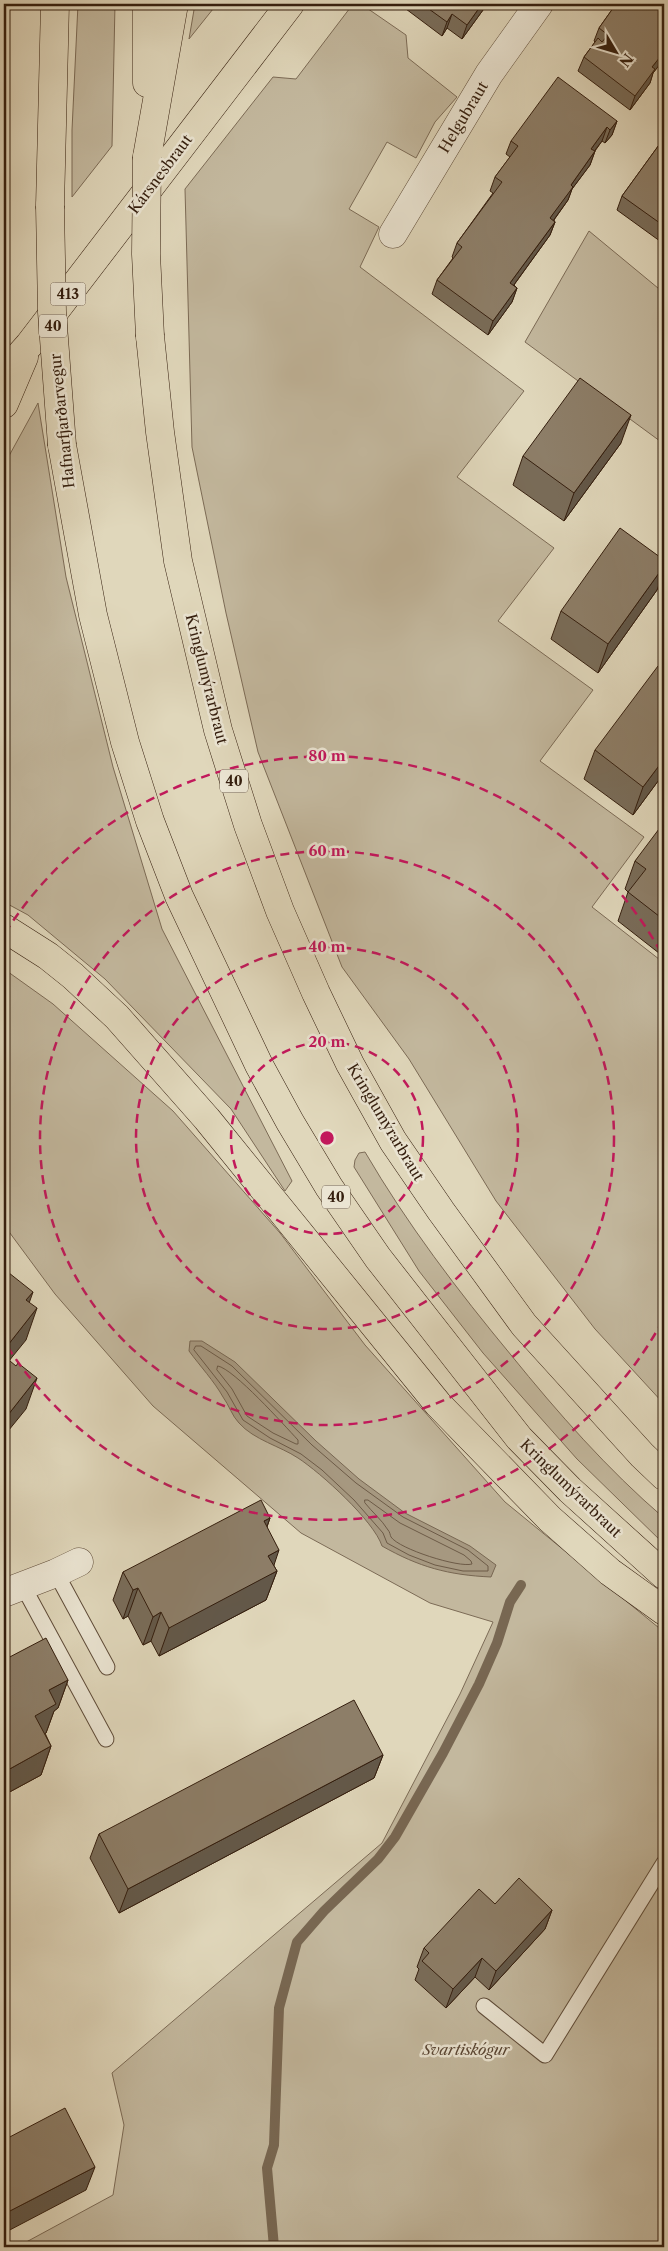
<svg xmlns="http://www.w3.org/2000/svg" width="668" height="2251" viewBox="0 0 668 2251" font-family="'Libre Caslon Text',serif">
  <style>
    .green { fill: #c3b89e; stroke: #7c6b56 }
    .water { fill: #a69880; stroke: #786752 }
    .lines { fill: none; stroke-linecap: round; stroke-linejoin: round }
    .shore { stroke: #6d5b47; stroke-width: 1 }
    .stream { stroke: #786752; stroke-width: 10 }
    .lane-casing { stroke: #5f4c39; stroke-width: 17 }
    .street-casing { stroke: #5f4c39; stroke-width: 29 }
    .primary-casing { stroke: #341e0e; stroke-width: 29 }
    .lane { stroke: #ebe5d3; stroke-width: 15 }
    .street { stroke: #ebe5d3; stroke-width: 28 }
    .primary { stroke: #e0d7bb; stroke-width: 28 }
    .primary-bridge-casing { stroke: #341e0e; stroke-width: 29; stroke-linecap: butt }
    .primary-bridge { stroke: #e0d7bb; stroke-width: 28 }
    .wall { fill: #796c59; stroke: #341e0e }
    .shaded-wall { fill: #635849; stroke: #341e0e }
    .building { fill: #8d7e68; stroke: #341e0e }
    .ring { fill: none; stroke: #c2185b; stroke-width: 2.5; stroke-dasharray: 9 6 }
    .labels { text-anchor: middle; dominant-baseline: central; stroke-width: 5; stroke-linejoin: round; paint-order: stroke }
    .shield { fill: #ebe5d3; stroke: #6b5a49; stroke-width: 1 }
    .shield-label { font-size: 14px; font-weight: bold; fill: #341e0e }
    .street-label { font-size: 15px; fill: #341e0e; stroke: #ebe5d3 }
    .park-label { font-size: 15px; font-style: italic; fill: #584432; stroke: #ebe5d3 }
    .centre { fill: #c2185b; stroke: #ebe5d3; stroke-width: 2.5 }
    .ring-label { font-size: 15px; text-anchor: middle; font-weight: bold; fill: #c2185b; stroke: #ebe5d3; stroke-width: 5; stroke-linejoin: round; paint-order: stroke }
  </style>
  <rect width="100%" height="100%" fill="#e0d7bb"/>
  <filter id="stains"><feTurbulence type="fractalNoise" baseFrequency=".004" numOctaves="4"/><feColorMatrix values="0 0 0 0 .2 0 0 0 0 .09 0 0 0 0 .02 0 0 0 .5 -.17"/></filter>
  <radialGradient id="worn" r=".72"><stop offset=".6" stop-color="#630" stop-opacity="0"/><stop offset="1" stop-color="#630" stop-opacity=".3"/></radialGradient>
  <g class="green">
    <path d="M 78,4 L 115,4 L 112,146 L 72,197 L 72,130 Z"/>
    <path d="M 195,4 L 217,4 L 189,39 Z"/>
    <path d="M 353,4 L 361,4 L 406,35 L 408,58 L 457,97 L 435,122 L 416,158 L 387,142 L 349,209 L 379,227 L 360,267 L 524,391 L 457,477 L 554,548 L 498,621 L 593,690 L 540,761 L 644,837 L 592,907 L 664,963 L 664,1404 L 595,1329 L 496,1201 L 409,1059 L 342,967 L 258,752 L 226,613 L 192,447 L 185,189 L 273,77 L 296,79 Z"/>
    <path d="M 589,231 L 664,293 L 664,444 L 525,342 Z"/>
    <path d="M 38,403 L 66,577 L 113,767 L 162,929 L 292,1181 L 285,1191 L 231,1109 L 105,979 L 28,915 L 4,902 L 4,465 Z"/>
    <path d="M 4,969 L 53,1004 L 173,1111 L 280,1233 L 365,1345 L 505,1502 L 664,1632 L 664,2247 L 17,2247 L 113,2195 L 124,2125 L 112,2073 L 382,1843 L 460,1694 L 493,1622 L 430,1603 L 301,1533 L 153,1406 L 55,1294 L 4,1225 Z"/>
    <path d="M 365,1152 C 407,1224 458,1291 511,1355 C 558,1413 607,1469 664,1518 L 664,1544 L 577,1459 L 483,1353 L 419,1271 L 354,1167 L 355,1160 L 359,1153 Z"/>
  </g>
  <path class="water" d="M 190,1341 L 202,1341 L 235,1362 L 316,1441 L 359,1479 L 405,1513 L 470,1546 L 496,1565 L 491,1577 C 448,1575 419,1567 382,1546 C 374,1521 321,1473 298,1458 C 280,1446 254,1440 239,1423 C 232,1416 229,1405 223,1397 C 214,1381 200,1366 189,1351 Z"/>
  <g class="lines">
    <g class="shore">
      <path d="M 196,1346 L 201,1346 L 232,1366 L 312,1445 L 356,1483 L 403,1517 L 468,1550 L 488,1566 L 488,1571 L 463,1571 L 435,1565 L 409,1555 L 387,1543 L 383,1533 L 354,1500 L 322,1470 L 301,1454 L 270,1438 L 243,1420 L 227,1392 L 194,1350 Z"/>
      <path d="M 218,1366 C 234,1369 284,1425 298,1440 L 298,1444 L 296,1444 L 273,1433 L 247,1416 L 232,1389 L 217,1370 Z"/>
      <path d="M 365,1500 L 368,1500 L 400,1523 L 464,1555 L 471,1561 L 472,1564 C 459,1568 399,1549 391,1537 C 390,1535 390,1532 388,1530 C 382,1520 372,1512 365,1503 Z"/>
    </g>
    <path class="stream" d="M 274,2247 L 267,2168 L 274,2145 L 279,2008 L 297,1942 L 324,1911 L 378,1859 L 395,1837 L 443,1753 L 479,1684 L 497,1643 L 510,1602 L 521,1585"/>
    <g class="lane-casing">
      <g id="lane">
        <path d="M 56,1573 L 107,1667"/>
        <path d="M 23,1586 L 106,1739"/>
        <path d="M 484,2006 L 545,2055 L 664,1863"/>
      </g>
    </g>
    <g class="street-casing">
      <g id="street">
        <path d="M 393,234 L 489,74 L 539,4"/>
        <path d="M 4,1593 L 56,1573 L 79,1562"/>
      </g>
    </g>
    <g class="primary-casing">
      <g id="primary">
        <path d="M 147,83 L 147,4"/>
        <path d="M 147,157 L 174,4"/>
        <path d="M 50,206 L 55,4"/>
        <path d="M 150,336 L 160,432 L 178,561 L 218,730 L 248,825 L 280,911 L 316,993 L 350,1064 L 393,1141 L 441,1211 L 524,1325 L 642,1455 L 664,1476"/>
        <path d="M 4,373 L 29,345 L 290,4"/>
        <path d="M 4,404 L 24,357"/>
        <path d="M 62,445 L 93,615 L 125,742 L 150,821 L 179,896 L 259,1065 L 290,1122 L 329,1187 L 378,1258 L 519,1438 L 570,1490 L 664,1575"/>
        <path d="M 4,928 L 48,956 L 73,976 L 117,1017 L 207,1119 L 438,1404 L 550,1519 L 610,1572 L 664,1611"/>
      </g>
    </g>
    <use href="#lane" class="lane"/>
    <use href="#street" class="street"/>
    <use href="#primary" class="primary"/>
    <g class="primary-bridge-casing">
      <g id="primary-bridge">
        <path d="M 147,157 L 146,254 L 150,336"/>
        <path d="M 50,206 L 52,312 L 62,445"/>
      </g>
    </g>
    <use href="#primary-bridge" class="primary-bridge"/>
  </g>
  <g class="wall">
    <path d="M 402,4 L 485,4 L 483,10 L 462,39 L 447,28 L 442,36 L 402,6 Z"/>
    <path d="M 616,4 L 664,4 L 664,59 L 653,73 L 650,83 L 630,110 L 578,71 L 584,57 L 595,42 L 594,41 L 599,28 Z"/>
    <path d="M 617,121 L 612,135 L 605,143 L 602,141 L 595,151 L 590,165 L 572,189 L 568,200 L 554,220 L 555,222 L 550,235 L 514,285 L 517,288 L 512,302 L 488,335 L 432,294 L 437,280 L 453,258 L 452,257 L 457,243 L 493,193 L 490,191 L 495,177 L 510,157 L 506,154 L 511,141 Z"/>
    <path d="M 664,138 L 664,244 L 617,210 L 622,196 Z"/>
    <path d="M 621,443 L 564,521 L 513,485 L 523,456 Z"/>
    <path d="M 664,560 L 664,571 L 657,590 L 598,673 L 551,639 L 561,611 Z"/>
    <path d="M 595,750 L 664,773 L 633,815 L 584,779 Z"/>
    <path d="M 664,833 L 664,957 L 618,921 L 628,892 L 625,889 L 635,861 Z"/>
    <path d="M 270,1518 L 267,1527 L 274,1566 L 277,1571 L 266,1600 L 159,1656 L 151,1641 L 143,1645 L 128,1616 L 123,1619 L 113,1600 L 123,1572 Z"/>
    <path d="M 4,1660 L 68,1680 L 58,1708 L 54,1711 L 46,1733 L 45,1733 L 51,1746 L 41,1775 L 4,1795 Z"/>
    <path d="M 383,1755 L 374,1778 L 119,1913 L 90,1858 L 99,1834 Z"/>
    <path d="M 495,1904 L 552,1910 L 545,1929 L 489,1990 L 475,1977 L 446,2008 L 415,1980 L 419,1969 L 417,1967 L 424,1948 Z"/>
  </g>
  <g class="shaded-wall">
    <path d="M 482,4 L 485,4 L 483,10 L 462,39 L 467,25 Z"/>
    <path d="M 452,14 L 447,28 L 442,36 L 447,22 Z"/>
    <path d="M 664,52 L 664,59 L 653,73 L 650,83 L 630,110 L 635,96 L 652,67 Z"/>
    <path d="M 617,121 L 612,135 L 605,143 L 610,130 Z"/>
    <path d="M 607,127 L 602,141 L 586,162 L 591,149 Z"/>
    <path d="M 595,151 L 590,165 L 572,189 L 568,200 L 545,232 L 550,218 L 571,185 Z"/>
    <path d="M 555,222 L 550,235 L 505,297 L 510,283 Z"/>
    <path d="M 517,288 L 512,302 L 488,335 L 493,321 Z"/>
    <path d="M 631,415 L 621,443 L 564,521 L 574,493 Z"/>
    <path d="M 664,566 L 664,571 L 657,590 L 598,673 L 608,644 Z"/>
    <path d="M 664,759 L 664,773 L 633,815 L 643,787 Z"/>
    <path d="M 33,1292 L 22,1323 L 26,1300 Z"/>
    <path d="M 37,1308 L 26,1340 L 4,1367 L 4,1350 Z"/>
    <path d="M 37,1378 L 26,1409 L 4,1436 L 4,1420 Z"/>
    <path d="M 270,1518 L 260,1546 L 264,1521 Z"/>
    <path d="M 279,1550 L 271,1574 L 277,1571 L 266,1600 L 159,1656 L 169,1628 L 268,1556 Z"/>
    <path d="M 138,1588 L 128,1616 L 123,1619 L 133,1590 Z"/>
    <path d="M 161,1612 L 151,1641 L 143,1645 L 153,1617 Z"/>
    <path d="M 68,1680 L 58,1708 L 54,1711 L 46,1733 L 25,1744 L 35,1716 L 49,1690 Z"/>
    <path d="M 51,1746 L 41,1775 L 4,1795 L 4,1776 L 6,1771 Z"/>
    <path d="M 383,1755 L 374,1778 L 119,1913 L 128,1889 Z"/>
    <path d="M 552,1910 L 545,1929 L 489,1990 L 496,1971 Z"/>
    <path d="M 482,1958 L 475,1977 L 446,2008 L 453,1989 Z"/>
    <path d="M 95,2167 L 86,2190 L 4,2233 L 4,2214 Z"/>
  </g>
  <g class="building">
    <path d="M 422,4 L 482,4 L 467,25 L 452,14 L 447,22 Z"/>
    <path d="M 616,4 L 620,4 L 622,5 L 623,4 L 664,4 L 664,52 L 652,67 L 655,69 L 635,96 L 584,57 L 598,38 L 602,42 L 608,35 L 599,28 Z"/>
    <path d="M 558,77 L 617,121 L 610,130 L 607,127 L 591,149 L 595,151 L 571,185 L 573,187 L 550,218 L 555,222 L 510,283 L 517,288 L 493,321 L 437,280 L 462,247 L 457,243 L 502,182 L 495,177 L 518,146 L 511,141 Z"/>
    <path d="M 664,138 L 664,226 L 622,196 Z"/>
    <path d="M 580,378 L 631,415 L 574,493 L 523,456 Z"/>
    <path d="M 620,528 L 664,560 L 664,566 L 608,644 L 561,611 Z"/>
    <path d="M 658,666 L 664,671 L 664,759 L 643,787 L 595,750 Z"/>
    <path d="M 659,829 L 664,833 L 664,920 L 628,892 L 646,869 L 635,861 Z"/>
    <path d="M 4,1269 L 33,1292 L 26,1300 L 37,1308 L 4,1350 Z"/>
    <path d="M 4,1356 L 16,1366 L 18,1363 L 37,1378 L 4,1420 Z"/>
    <path d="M 261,1500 L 270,1518 L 264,1521 L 279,1550 L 268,1556 L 277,1571 L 169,1628 L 161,1612 L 153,1617 L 138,1588 L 133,1590 L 123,1572 Z"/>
    <path d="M 46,1638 L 68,1680 L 49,1690 L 56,1704 L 35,1716 L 51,1746 L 6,1771 L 4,1766 L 4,1660 Z"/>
    <path d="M 354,1700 L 383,1755 L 128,1889 L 99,1834 Z"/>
    <path d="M 519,1878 L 552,1910 L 496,1971 L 482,1958 L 453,1989 L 422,1961 L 429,1953 L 424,1948 L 479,1889 L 495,1904 Z"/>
    <path d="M 65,2108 L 95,2167 L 4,2214 L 4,2140 Z"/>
  </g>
  <g class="ring">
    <circle cx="327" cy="1138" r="96"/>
    <circle cx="327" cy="1138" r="191"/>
    <circle cx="327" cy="1138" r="287"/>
    <path d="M663 1320A382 382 0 0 1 5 1343M5 933A382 382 0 0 1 663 956"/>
  </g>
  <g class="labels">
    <g class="shield">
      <rect x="50.5" y="282.5" width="35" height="23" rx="4"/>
      <rect x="39" y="314.5" width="28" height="23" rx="4"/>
      <rect x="220" y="769.5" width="28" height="23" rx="4"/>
      <rect x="322" y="1185.5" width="28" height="23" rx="4"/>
    </g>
    <g class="shield-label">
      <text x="68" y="294">413</text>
      <text x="53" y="326">40</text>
      <text x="234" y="781">40</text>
      <text x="336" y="1197">40</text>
    </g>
    <g class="street-label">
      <text transform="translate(463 117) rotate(-59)">Helgubraut</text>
      <text transform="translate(160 174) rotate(-53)">Kársnesbraut</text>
      <text transform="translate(62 421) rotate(-96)">Hafnarfjarðarvegur</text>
      <text transform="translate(207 679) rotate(76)">Kringlumýrarbraut</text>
      <text transform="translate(386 1122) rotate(59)">Kringlumýrarbraut</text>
      <text transform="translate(571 1488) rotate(44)">Kringlumýrarbraut</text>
    </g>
    <g class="park-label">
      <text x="466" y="2049">Svartiskógur</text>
    </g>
  </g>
  <circle cx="327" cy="1138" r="8" class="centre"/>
  <g class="ring-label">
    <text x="327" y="761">80 m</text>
    <text x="327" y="856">60 m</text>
    <text x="327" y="952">40 m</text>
    <text x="327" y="1047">20 m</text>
  </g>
  <rect width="668" height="2251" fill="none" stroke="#e0d7bb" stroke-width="20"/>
  <rect x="5" y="5" width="658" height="2241" fill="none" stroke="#341e0e" stroke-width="2.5"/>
  <rect x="10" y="10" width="648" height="2231" fill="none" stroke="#341e0e"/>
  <g transform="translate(616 52) rotate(128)" stroke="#ebe5d3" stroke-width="4" paint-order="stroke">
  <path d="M0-4L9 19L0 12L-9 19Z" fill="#341e0e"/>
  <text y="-8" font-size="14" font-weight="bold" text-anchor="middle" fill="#341e0e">N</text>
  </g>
  <rect width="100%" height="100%" filter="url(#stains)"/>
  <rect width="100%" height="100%" fill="url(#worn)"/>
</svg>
